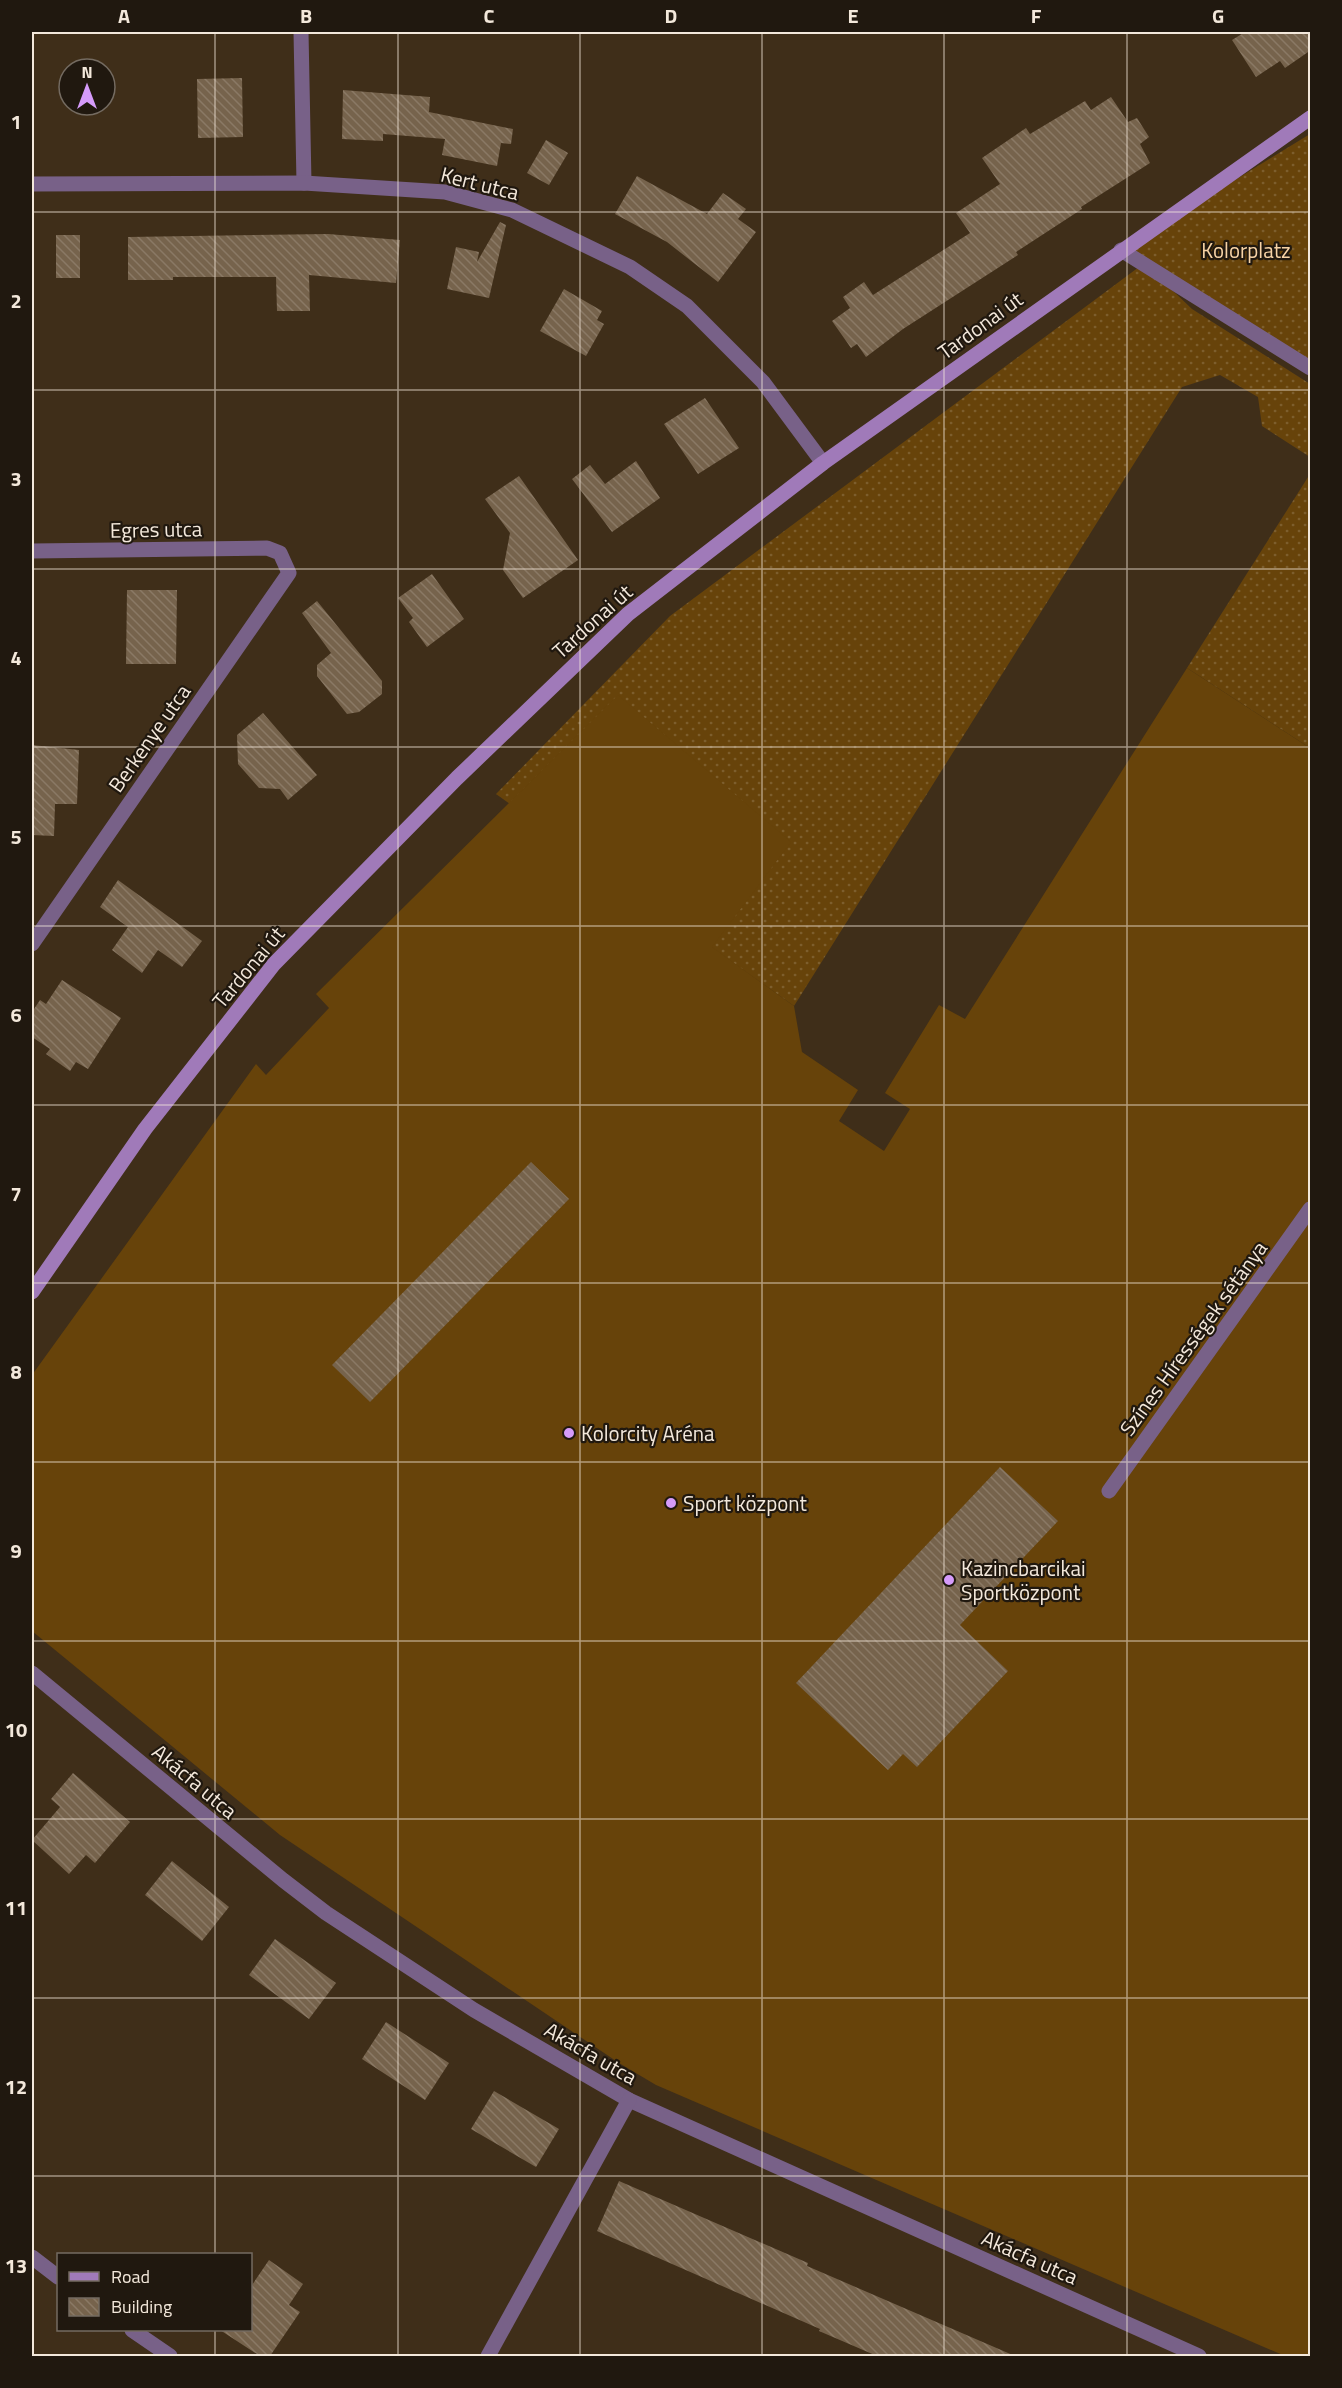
<svg xmlns="http://www.w3.org/2000/svg" width="1342" height="2388" viewBox="0 0 1342 2388" font-family="'Titillium Web',sans-serif">
  <style>
    .grass { fill: url(#grass-dots) }
    .garden { fill: #67430a }
    .building { fill: url(#building-back-hatch) }
    .lines { fill: none; stroke-linecap: round; stroke-linejoin: round }
    .street { stroke: #786188; stroke-width: 15 }
    .secondary { stroke: #a07ab9; stroke-width: 15 }
    .grid { fill: none; stroke: #f3e8db; stroke-width: 1.5; stroke-opacity: 0.55 }
    .poi-dot { fill: #d59bfa; stroke: #20180f; stroke-width: 2 }
    .labels { text-anchor: middle; dominant-baseline: central; stroke-width: 4.5; stroke-linejoin: round; paint-order: stroke }
    .street-label { font-size: 21px; fill: #f3e8db; stroke: #20180f }
    .park-label { font-size: 21px; fill: #f7d3a6; stroke: #20180f }
    .poi-label { font-size: 21px; fill: #f3e8db; stroke: #20180f; text-anchor: start }
    .neatline { fill: none; stroke: #f3e8db; stroke-width: 2 }
    .grid-label { font-size: 20px; text-anchor: middle; font-weight: bold; fill: #f3e8db }
  </style>
  <defs>
    <pattern id="grass-dots" width="8" height="8" patternUnits="userSpaceOnUse" patternTransform="scale(1.5)"><rect width="8" height="8" fill="#67430a"/><path d="M2 2h.1M6 6h.1" fill="none" stroke="#7d5e2d" stroke-width="1.8" stroke-linecap="round"/></pattern>
    <pattern id="building-back-hatch" width="6" height="6" patternUnits="userSpaceOnUse" patternTransform="scale(1.5)"><rect width="6" height="6" fill="#76634c"/><path d="M-1 5l2 2M0 0l6 6M5-1l2 2" fill="none" stroke="#8a7965"/></pattern>
  </defs>
  <rect width="100%" height="100%" fill="#3f2e19"/>
  <g class="grass">
    <path d="M 1310,134 L 1310,368 L 1148,267 L 1192,309 L 1310,384 L 1310,457 L 1262,426 L 1258,397 L 1220,375 L 1182,387 L 794,1006 L 496,794 L 670,616 L 1143,264 L 1121,250 Z"/>
    <path d="M 1310,474 L 1310,748 L 1187,668 Z"/>
  </g>
  <path class="garden" d="M 1187,668 L 1310,748 L 1310,2356 L 1285,2356 L 656,2085 L 619,2063 L 280,1835 L 32,1631 L 32,1375 L 256,1064 L 266,1075 L 329,1008 L 316,994 L 618,695 L 791,842 L 712,947 L 794,1006 L 802,1052 L 858,1090 L 839,1121 L 884,1151 L 910,1109 L 885,1093 L 939,1005 L 965,1019 Z"/>
  <g class="building">
    <path d="M 1245,32 L 1311,32 L 1311,50 L 1285,68 L 1280,61 L 1256,77 L 1232,40 Z"/>
    <path d="M 242,78 L 243,137 L 198,138 L 197,79 Z"/>
    <path d="M 343,90 L 430,97 L 429,112 L 513,129 L 511,144 L 501,143 L 497,166 L 442,155 L 445,139 L 383,134 L 383,141 L 342,139 Z"/>
    <path d="M 1111,97 L 1128,122 L 1137,118 L 1149,137 L 1140,144 L 1150,163 L 1081,207 L 1082,209 L 1016,252 L 1018,255 L 903,329 L 866,357 L 857,344 L 851,348 L 832,321 L 850,308 L 843,297 L 864,282 L 873,295 L 970,233 L 956,213 L 1000,184 L 982,158 L 1026,128 L 1030,134 L 1085,101 L 1091,110 Z"/>
    <path d="M 546,140 L 568,153 L 549,185 L 527,173 Z"/>
    <path d="M 637,176 L 707,214 L 723,193 L 746,209 L 738,219 L 756,232 L 718,282 L 667,242 L 615,214 Z"/>
    <path d="M 500,222 L 506,225 L 489,298 L 447,289 L 456,247 L 479,252 L 477,262 Z"/>
    <path d="M 328,234 L 400,240 L 396,283 L 309,275 L 310,311 L 277,311 L 276,277 L 173,277 L 173,280 L 128,280 L 128,237 Z"/>
    <rect x="56" y="235" width="24" height="43"/>
    <path d="M 564,289 L 602,311 L 597,320 L 604,324 L 586,356 L 540,331 Z"/>
    <path d="M 705,398 L 739,448 L 698,474 L 664,424 Z"/>
    <path d="M 636,461 L 660,498 L 612,532 L 572,479 L 590,465 L 605,484 Z"/>
    <path d="M 519,476 L 578,560 L 523,598 L 503,570 L 510,533 L 485,499 Z"/>
    <path d="M 432,574 L 464,619 L 427,647 L 409,622 L 413,618 L 398,598 Z"/>
    <path d="M 127,590 L 177,590 L 176,664 L 126,664 Z"/>
    <path d="M 317,601 L 382,681 L 382,694 L 359,712 L 347,714 L 317,676 L 317,665 L 331,653 L 302,613 Z"/>
    <path d="M 263,713 L 317,775 L 288,800 L 280,789 L 259,788 L 238,764 L 237,735 Z"/>
    <path d="M 32,745 L 79,750 L 77,804 L 55,804 L 54,836 L 32,835 Z"/>
    <path d="M 118,880 L 202,941 L 182,967 L 158,950 L 142,973 L 112,950 L 128,927 L 100,907 Z"/>
    <path d="M 62,980 L 121,1018 L 88,1069 L 76,1062 L 70,1071 L 46,1054 L 50,1049 L 32,1037 L 32,1012 L 40,1000 L 46,1004 Z"/>
    <path d="M 531,1162 L 569,1199 L 370,1402 L 332,1365 Z"/>
    <path d="M 1000,1467 L 1058,1521 L 960,1625 L 1008,1671 L 917,1767 L 903,1754 L 888,1770 L 796,1683 Z"/>
    <path d="M 73,1773 L 130,1822 L 95,1863 L 86,1855 L 69,1874 L 32,1840 L 60,1807 L 51,1799 Z"/>
    <path d="M 172,1861 L 229,1907 L 202,1941 L 145,1895 Z"/>
    <path d="M 275,1939 L 336,1983 L 309,2019 L 249,1975 Z"/>
    <path d="M 386,2022 L 449,2063 L 425,2100 L 362,2059 Z"/>
    <path d="M 494,2091 L 559,2129 L 536,2167 L 471,2129 Z"/>
    <path d="M 619,2181 L 808,2263 L 807,2266 L 1015,2356 L 877,2356 L 819,2331 L 820,2329 L 597,2231 Z"/>
    <path d="M 269,2260 L 303,2284 L 289,2305 L 300,2312 L 270,2356 L 260,2356 L 220,2330 L 250,2330 L 250,2288 Z"/>
  </g>
  <g class="lines">
    <g class="street">
      <path d="M 301,32 L 304,183"/>
      <path d="M 32,184 L 304,183 L 445,192 L 512,210 L 630,267 L 687,306 L 763,382 L 823,463"/>
      <path d="M 1121,250 L 1310,368"/>
      <path d="M 32,551 L 267,548 L 280,553 L 289,573 L 32,944"/>
      <path d="M 1109,1491 L 1310,1209"/>
      <path d="M 32,1673 L 283,1880 L 326,1913 L 474,2010 L 629,2100 L 1199,2356"/>
      <path d="M 32,2257 L 58,2277"/>
      <path d="M 132,2330 L 170,2356"/>
      <path d="M 488,2356 L 629,2100"/>
    </g>
    <path class="secondary" d="M 32,1292 L 145,1129 L 274,964 L 457,778 L 628,614 L 823,463 L 1310,118"/>
  </g>
  <path class="grid" d="M 215,32 L 215,2254M 398,32 L 398,2356M 580,32 L 580,2356M 762,32 L 762,2356M 944,32 L 944,2356M 1127,32 L 1127,2356M 32,212 L 1310,212M 32,390 L 1310,390M 32,569 L 1310,569M 32,747 L 1310,747M 32,926 L 1310,926M 32,1105 L 1310,1105M 32,1283 L 1310,1283M 32,1462 L 1310,1462M 32,1641 L 1310,1641M 32,1819 L 1310,1819M 32,1998 L 1310,1998M 32,2176 L 1310,2176M 215,2330 L 215,2356"/>
  <g class="poi-dot">
    <circle cx="569" cy="1433" r="6"/>
    <circle cx="671" cy="1503" r="6"/>
    <circle cx="949" cy="1580" r="6"/>
  </g>
  <g class="labels">
    <g class="street-label">
      <text transform="translate(480 183) rotate(14)">Kert utca</text>
      <text transform="translate(980 325) rotate(-36)">Tardonai út</text>
      <text transform="translate(156 529) rotate(-1)">Egres utca</text>
      <text transform="translate(592 621) rotate(-42)">Tardonai út</text>
      <text transform="translate(149 738) rotate(-55)">Berkenye utca</text>
      <text transform="translate(248 967) rotate(-50)">Tardonai út</text>
      <text transform="translate(1193 1338) rotate(-54)">Színes Hírességek sétánya</text>
      <text transform="translate(195 1781) rotate(40)">Akácfa utca</text>
      <text transform="translate(591 2053) rotate(30)">Akácfa utca</text>
      <text transform="translate(1030 2257) rotate(24)">Akácfa utca</text>
    </g>
    <g class="park-label">
      <text x="1246" y="250">Kolorplatz</text>
    </g>
    <g class="poi-label">
      <text x="581" y="1433">Kolorcity Aréna</text>
      <text x="683" y="1503">Sport központ</text>
      <text x="961" y="1568">Kazincbarcikai<tspan x="961" dy="24">Sportközpont</tspan></text>
    </g>
  </g>
  <rect width="1342" height="2388" fill="none" stroke="#20180f" stroke-width="66"/>
  <rect x="57" y="2253" width="195" height="78" fill="#20180f" stroke="#746b61" stroke-width="1.5"/>
  <rect x="69" y="2272" width="30" height="9" fill="#a07ab9" stroke="#746b61" stroke-width="1.5"/>
  <text x="111" y="2283" font-size="18" fill="#f3e8db">Road</text>
  <rect x="69" y="2298" width="30" height="18" fill="url(#building-back-hatch)" stroke="#746b61" stroke-width="1.5"/>
  <text x="111" y="2313" font-size="18" fill="#f3e8db">Building</text>
  <g transform="translate(87 87)"><circle r="28" fill="#20180f" stroke="#746b61" stroke-width="1.5"/>
  <path d="M0-4.5L10 22L0 15L-10 22Z" fill="#d59bfa"/>
  <text y="-9" font-size="16" font-weight="bold" text-anchor="middle" fill="#f3e8db">N</text>
  </g>
  <rect x="33" y="33" width="1276" height="2322" class="neatline"/>
  <g class="grid-label">
    <text x="124" y="23">A</text>
    <text x="306" y="23">B</text>
    <text x="489" y="23">C</text>
    <text x="671" y="23">D</text>
    <text x="853" y="23">E</text>
    <text x="1036" y="23">F</text>
    <text x="1218" y="23">G</text>
    <text x="16" y="129">1</text>
    <text x="16" y="308">2</text>
    <text x="16" y="486">3</text>
    <text x="16" y="665">4</text>
    <text x="16" y="844">5</text>
    <text x="16" y="1022">6</text>
    <text x="16" y="1201">7</text>
    <text x="16" y="1379">8</text>
    <text x="16" y="1558">9</text>
    <text x="16" y="1737">10</text>
    <text x="16" y="1915">11</text>
    <text x="16" y="2094">12</text>
    <text x="16" y="2273">13</text>
  </g>
</svg>
